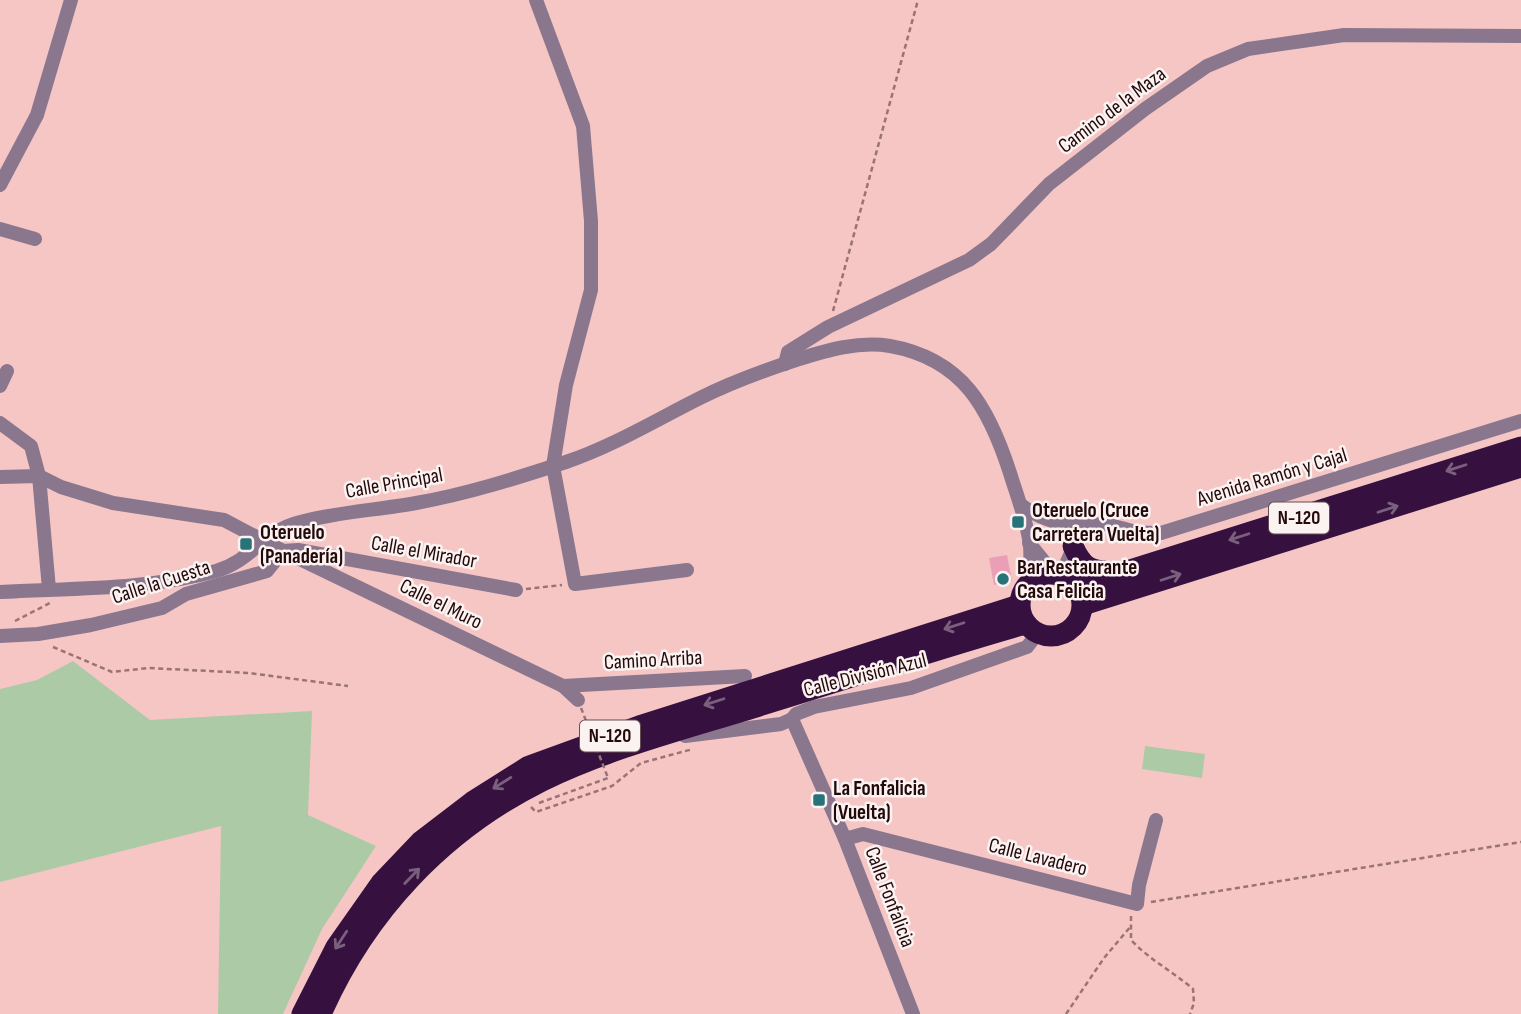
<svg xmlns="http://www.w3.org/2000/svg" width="1521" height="1014" viewBox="0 0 1521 1014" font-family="'Sofia Sans Condensed',sans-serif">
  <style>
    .green { fill: #adcaa7 }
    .building { fill: #e9a0b6 }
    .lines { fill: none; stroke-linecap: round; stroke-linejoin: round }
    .path { stroke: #9a7373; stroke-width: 2.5; stroke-dasharray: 5 3.5; stroke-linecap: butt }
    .minor { stroke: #8a778e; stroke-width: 14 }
    .highway { stroke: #36113f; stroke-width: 21 }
    .path-bridge { stroke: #9a7373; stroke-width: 2.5; stroke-dasharray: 5 3.5; stroke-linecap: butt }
    .oneway { stroke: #7b607e }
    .poi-dot { fill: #287377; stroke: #fbf2f2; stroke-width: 2.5 }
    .labels { text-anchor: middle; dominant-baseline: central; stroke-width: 5; stroke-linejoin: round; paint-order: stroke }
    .shield { fill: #fbf2f2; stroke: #644f50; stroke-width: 2 }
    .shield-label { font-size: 19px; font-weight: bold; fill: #23090a }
    .street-label { font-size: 21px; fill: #23090a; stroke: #fbf2f2 }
    .poi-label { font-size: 21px; font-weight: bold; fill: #23090a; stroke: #fbf2f2; text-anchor: start }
  </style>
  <rect width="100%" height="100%" fill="#f6c6c5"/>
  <g class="green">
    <path d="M 73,661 L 150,720 L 312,711 L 308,815 L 376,846 L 322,929 L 283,1014 L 218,1014 L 221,826 L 0,882 L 0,689 L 37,680 Z"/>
    <path d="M 1145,746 L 1205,754 L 1202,778 L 1142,769 Z"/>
  </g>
  <path class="building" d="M 1007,555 L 1012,581 L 994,585 L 989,558 Z"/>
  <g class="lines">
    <g class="path">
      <path d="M 833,311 L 918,0"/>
      <path d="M 526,589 L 562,585"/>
      <path d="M 15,621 L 50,603"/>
      <path d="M 53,647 L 112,672 L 148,668 L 249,673 L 348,686"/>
      <path d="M 539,803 L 608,778"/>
      <path d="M 531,807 L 536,812 L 612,786 L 641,763 L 693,749"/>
      <path d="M 1151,902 L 1521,842"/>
      <path d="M 1131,916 L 1131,940 C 1150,960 1172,971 1193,989 L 1194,1003 L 1190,1014"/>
      <path d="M 1066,1014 L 1104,958 L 1131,926"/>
    </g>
    <g class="minor">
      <path d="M 536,0 L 583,126 L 591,221 L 591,290 L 566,385 L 553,466 L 575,584 L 687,570"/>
      <path d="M 0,185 L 37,115 L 71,0"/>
      <path d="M 0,229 L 35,239"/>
      <path d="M 785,364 L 788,352 L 828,327 L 969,260 L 991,244 L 1049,184 L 1145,109 L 1207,66 L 1248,49 L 1344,35 L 1521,36"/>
      <path d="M 0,386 L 7,371"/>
      <path d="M 0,423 L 31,446 L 39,476 L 49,589"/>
      <path d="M 0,477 L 39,476 L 61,487 L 113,503 L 224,520 L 283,551 L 298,550 L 516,590"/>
      <path d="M 1020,504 C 1039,520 1059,523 1083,527"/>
      <path d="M 1029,543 L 1054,574"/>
      <path d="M 1061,575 L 1083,527 C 1104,519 1118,529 1138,532 C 1145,533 1153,533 1161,533 L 1521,421"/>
      <path d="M 0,592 C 71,588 147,590 216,571 C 253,560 263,531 300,522 C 338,512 378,510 416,503 C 467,494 517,478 566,462 C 613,446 656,420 700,398 C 732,382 765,370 799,359 C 828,350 858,341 890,346 C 963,359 989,408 1010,473 C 1017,496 1027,521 1030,545 C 1031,557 1030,569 1030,582"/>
      <path d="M 0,636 L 38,634 L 91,625 L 162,608 L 186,594 L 267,571 L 283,551 L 563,686 L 578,700"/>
      <path d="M 563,686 L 745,676"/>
      <path d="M 792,719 L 845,839 L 913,1014"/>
      <path d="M 685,736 L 781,724 L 792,719 L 796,714 L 814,707 L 911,688 L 1027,647 L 1037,634"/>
      <path d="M 845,839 L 863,834 L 1137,904 L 1139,885 L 1156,820"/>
    </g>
    <g class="highway">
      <path d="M 1073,546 C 1083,569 1091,571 1115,572"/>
      <circle cx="1051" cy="605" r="31"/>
      <path d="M 1076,587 L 1521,447"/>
      <path d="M 1083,605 L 1521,467"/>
      <path d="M 302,1014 L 336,947 L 381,883 L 421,841 L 472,802 L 529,766 L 639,726 L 1019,605"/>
      <path d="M 321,1014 C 366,912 442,831 542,781 C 612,747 689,728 762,705 C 850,678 937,649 1025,624"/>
    </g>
    <path class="path-bridge" d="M 578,700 L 608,778"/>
  </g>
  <defs><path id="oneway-shaft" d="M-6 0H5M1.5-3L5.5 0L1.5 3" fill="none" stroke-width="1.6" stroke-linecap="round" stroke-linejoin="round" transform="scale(1.75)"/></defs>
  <g class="oneway">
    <use href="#oneway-shaft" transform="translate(1456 468) rotate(162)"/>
    <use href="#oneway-shaft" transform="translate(1388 509) rotate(-18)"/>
    <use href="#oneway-shaft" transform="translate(1239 537) rotate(162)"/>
    <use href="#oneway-shaft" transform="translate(1171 577) rotate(-18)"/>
    <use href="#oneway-shaft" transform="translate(954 626) rotate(162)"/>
    <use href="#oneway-shaft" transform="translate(714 702) rotate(162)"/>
    <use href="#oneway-shaft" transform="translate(502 783) rotate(148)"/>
    <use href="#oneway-shaft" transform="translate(412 876) rotate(-46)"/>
    <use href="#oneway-shaft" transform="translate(341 940) rotate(123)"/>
  </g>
  <g class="poi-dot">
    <rect x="1011" y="515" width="14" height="14" rx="3.5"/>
    <rect x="239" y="537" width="14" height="14" rx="3.5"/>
    <circle cx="1003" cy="579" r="7"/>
    <rect x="812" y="793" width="14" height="14" rx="3.5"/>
  </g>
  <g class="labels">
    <g class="shield">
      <rect x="1269" y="502.5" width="60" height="31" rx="5"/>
      <rect x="580" y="720.5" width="60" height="31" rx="5"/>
    </g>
    <g class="shield-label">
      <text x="1299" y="518">N-120</text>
      <text x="610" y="736">N-120</text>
    </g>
    <g class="street-label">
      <text transform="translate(1112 110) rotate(-37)">Camino de la Maza</text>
      <text transform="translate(1272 477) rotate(-17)">Avenida Ramón y Cajal</text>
      <text transform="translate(394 483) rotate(-10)">Calle Principal</text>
      <text transform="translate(424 552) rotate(10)">Calle el Mirador</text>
      <text transform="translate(161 582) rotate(-18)">Calle la Cuesta</text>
      <text transform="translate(441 604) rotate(26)">Calle el Muro</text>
      <text transform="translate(653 660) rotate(-3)">Camino Arriba</text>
      <text transform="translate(865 675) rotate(-14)">Calle División Azul</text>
      <text transform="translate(1038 857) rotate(14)">Calle Lavadero</text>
      <text transform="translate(890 897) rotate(69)">Calle Fonfalicia</text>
    </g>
    <g class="poi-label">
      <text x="1032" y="510">Oteruelo (Cruce<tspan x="1032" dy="24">Carretera Vuelta)</tspan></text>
      <text x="260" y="532">Oteruelo<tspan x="260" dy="24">(Panadería)</tspan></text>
      <text x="1017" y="567">Bar Restaurante<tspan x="1017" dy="24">Casa Felicia</tspan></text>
      <text x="833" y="788">La Fonfalicia<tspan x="833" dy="24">(Vuelta)</tspan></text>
    </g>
  </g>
</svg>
